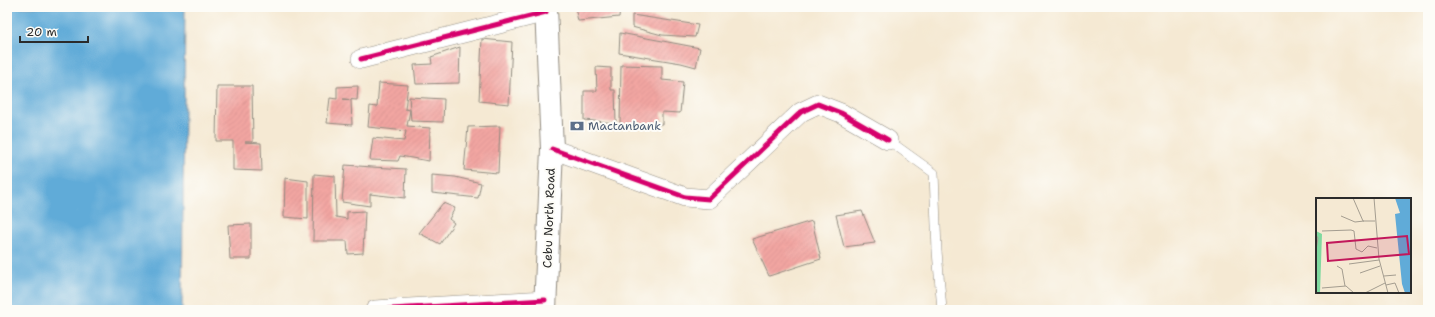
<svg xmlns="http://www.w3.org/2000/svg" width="1435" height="317" viewBox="0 0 1435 317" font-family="'Shantell Sans',sans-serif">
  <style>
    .water { fill: #60abd8; stroke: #466b82 }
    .building { fill: url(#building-hatch) }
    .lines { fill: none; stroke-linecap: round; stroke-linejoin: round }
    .service-casing { stroke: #908a7f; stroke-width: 10 }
    .minor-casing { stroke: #908a7f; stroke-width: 20 }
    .trunk-casing { stroke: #908a7f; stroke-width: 24 }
    .service { stroke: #fff; stroke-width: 9 }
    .minor { stroke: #fff; stroke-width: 19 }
    .trunk { stroke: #fff; stroke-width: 22 }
    .cycleway-casing { stroke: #fdfcf7; stroke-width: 8 }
    .cycleway { stroke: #d6006c; stroke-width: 5 }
    .labels { text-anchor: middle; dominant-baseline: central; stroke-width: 4; stroke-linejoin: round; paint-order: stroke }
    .service-label { font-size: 12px; fill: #4e5e75; stroke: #fdfcf7; text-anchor: start }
    .street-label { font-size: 12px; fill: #2b2b2b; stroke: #fdfcf7 }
    .inset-road { fill: none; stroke: #a49d90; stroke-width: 1 }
    .view { fill: #c2185b; fill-opacity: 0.15; stroke: #c2185b; stroke-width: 2 }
    .inset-edge { fill: none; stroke: #2b2b2b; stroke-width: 2 }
  </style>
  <defs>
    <pattern id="building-hatch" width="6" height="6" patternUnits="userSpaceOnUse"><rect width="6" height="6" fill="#f3a6a2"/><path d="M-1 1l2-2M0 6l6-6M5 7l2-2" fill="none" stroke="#d08f8c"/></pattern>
  </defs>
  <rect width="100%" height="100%" fill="#fdfcf7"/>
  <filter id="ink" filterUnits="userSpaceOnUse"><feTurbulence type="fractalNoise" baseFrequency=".025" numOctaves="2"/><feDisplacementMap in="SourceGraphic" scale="8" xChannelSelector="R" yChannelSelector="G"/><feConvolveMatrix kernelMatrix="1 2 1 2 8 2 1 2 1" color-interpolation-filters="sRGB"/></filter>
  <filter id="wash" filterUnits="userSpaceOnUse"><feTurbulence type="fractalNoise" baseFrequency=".012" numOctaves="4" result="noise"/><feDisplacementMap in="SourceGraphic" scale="16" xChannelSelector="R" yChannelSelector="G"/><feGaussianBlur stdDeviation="0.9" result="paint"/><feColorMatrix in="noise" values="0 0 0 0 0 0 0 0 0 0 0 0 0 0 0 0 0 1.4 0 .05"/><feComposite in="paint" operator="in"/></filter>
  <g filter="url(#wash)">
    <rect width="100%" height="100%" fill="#f5e9d3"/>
    <path class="water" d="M 7,7 L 185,7 L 182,310 L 7,310 Z"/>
    <g id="blocks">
      <g class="building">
        <path d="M 484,7 L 514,7 L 515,10 L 484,8 Z"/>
        <path d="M 575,7 L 620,7 L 619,17 L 578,21 Z"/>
        <path d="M 632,15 L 698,25 L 695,37 L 662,35 L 632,27 Z"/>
        <path d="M 620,33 L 700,48 L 696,67 L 681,63 L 619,53 Z"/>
        <path d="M 482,39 L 512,42 L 509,104 L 479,101 Z"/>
        <path d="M 460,47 L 459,83 L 416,84 L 414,65 L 432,64 L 431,57 Z"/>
        <path d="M 621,65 L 662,66 L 662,80 L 683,82 L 680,113 L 662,112 L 662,124 L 620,125 Z"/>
        <path d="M 596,67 L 611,68 L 611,90 L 615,90 L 616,123 L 584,120 L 584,91 L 597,91 Z"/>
        <path d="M 379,83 L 408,85 L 405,109 L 410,110 L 407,126 L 430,128 L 429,161 L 400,156 L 398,161 L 370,160 L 373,138 L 404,141 L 406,131 L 368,127 L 370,106 L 377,107 Z"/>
        <path d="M 217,86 L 252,86 L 253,142 L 245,142 L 261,143 L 262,171 L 233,170 L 233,141 L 216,141 Z"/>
        <path d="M 358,86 L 357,100 L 343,99 L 351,100 L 352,125 L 327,123 L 330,98 L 337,99 L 337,87 Z"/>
        <path d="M 409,97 L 444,99 L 443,122 L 411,121 Z"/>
        <path d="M 500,126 L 498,173 L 464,170 L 468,127 Z"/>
        <path d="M 345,165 L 372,167 L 406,169 L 405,198 L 370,194 L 370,206 L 342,202 Z"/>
        <path d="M 314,174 L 335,176 L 336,217 L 347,219 L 347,212 L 365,211 L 363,253 L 348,254 L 347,241 L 313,241 Z"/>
        <path d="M 432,175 L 455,177 L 481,183 L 478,198 L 432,193 Z"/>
        <path d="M 285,178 L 308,181 L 308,219 L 284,217 Z"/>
        <path d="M 443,203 L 455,208 L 449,219 L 454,223 L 440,244 L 419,233 Z"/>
        <path d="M 862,211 L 875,243 L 844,247 L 836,215 Z"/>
        <path d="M 812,221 L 821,259 L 769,276 L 752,239 Z"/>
        <path d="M 251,224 L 251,259 L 230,259 L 228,225 Z"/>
      </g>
    </g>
  </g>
  <g filter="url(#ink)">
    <use href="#blocks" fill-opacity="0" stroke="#908a7f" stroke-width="1"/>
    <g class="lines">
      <g class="service-casing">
        <path id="service" d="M 888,140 L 934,173 L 937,251 L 942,310"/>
      </g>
      <g class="minor-casing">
        <g id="minor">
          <path d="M 361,59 L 546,12"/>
          <path d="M 552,149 L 685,197 L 709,199 L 801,112 L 818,104 L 841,113 L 888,140"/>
          <path d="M 375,310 L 545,300"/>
        </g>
      </g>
      <g class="trunk-casing">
        <path id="trunk" d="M 545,310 L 552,149 L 546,7"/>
      </g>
      <use href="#service" class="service"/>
      <use href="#minor" class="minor"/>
      <use href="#trunk" class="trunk"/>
      <g class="cycleway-casing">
        <g id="cycleway">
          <path d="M 361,59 L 546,12"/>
          <path d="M 552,149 L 685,197 L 709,199 L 801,112 L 818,104 L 841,113 L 888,140"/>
          <path d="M 375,310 L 545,300"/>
        </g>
      </g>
      <use href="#cycleway" class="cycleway"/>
    </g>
  </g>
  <defs>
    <g id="bank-bare" transform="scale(1.08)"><path d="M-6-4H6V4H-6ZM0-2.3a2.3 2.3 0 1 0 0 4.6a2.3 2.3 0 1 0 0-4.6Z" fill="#5c6f8a" stroke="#fdfcf7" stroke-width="2.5" paint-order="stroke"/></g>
  </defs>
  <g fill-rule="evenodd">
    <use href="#bank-bare" x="577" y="126"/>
  </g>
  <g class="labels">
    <g class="service-label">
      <text x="588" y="126">Mactanbank</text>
    </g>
    <g class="street-label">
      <text transform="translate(549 218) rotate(-88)">Cebu North Road</text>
    </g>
  </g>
  <g transform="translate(1316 198)">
    <rect width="95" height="95" fill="#f5e9d3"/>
    <path d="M 0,33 L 6,36 L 4,95 L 0,95 Z" fill="#80d99f"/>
    <path d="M 79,0 L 95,0 L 95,95 L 89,95 L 86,86 L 79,16 L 84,15 Z" fill="#60abd8"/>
    <path class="inset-road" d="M 37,0 L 47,23 L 59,23M 58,0 L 63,61 L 72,95M 25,18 L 39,24 L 48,23M 6,33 L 35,32 L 38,33 L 40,51 L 46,54 L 52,48 L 61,50M 0,37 L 2,40 L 0,52M 33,66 L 63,62M 21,68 L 26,71 L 29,88M 0,75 L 0,88M 44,75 L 64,68M 68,78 L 80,77M 70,87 L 79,85 L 83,95M 6,90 L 30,88 L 38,95M 49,95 L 69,85"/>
    <path class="view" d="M 91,38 L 93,56 L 12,63 L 11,45 Z"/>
    <rect width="95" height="95" class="inset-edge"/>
  </g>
  <rect width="1435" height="317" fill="none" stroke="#fdfcf7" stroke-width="24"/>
  <path d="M20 36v6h68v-6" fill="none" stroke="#2b2b2b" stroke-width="2"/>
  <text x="26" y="36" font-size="12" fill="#2b2b2b" stroke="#fdfcf7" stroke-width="3" paint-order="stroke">20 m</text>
</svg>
